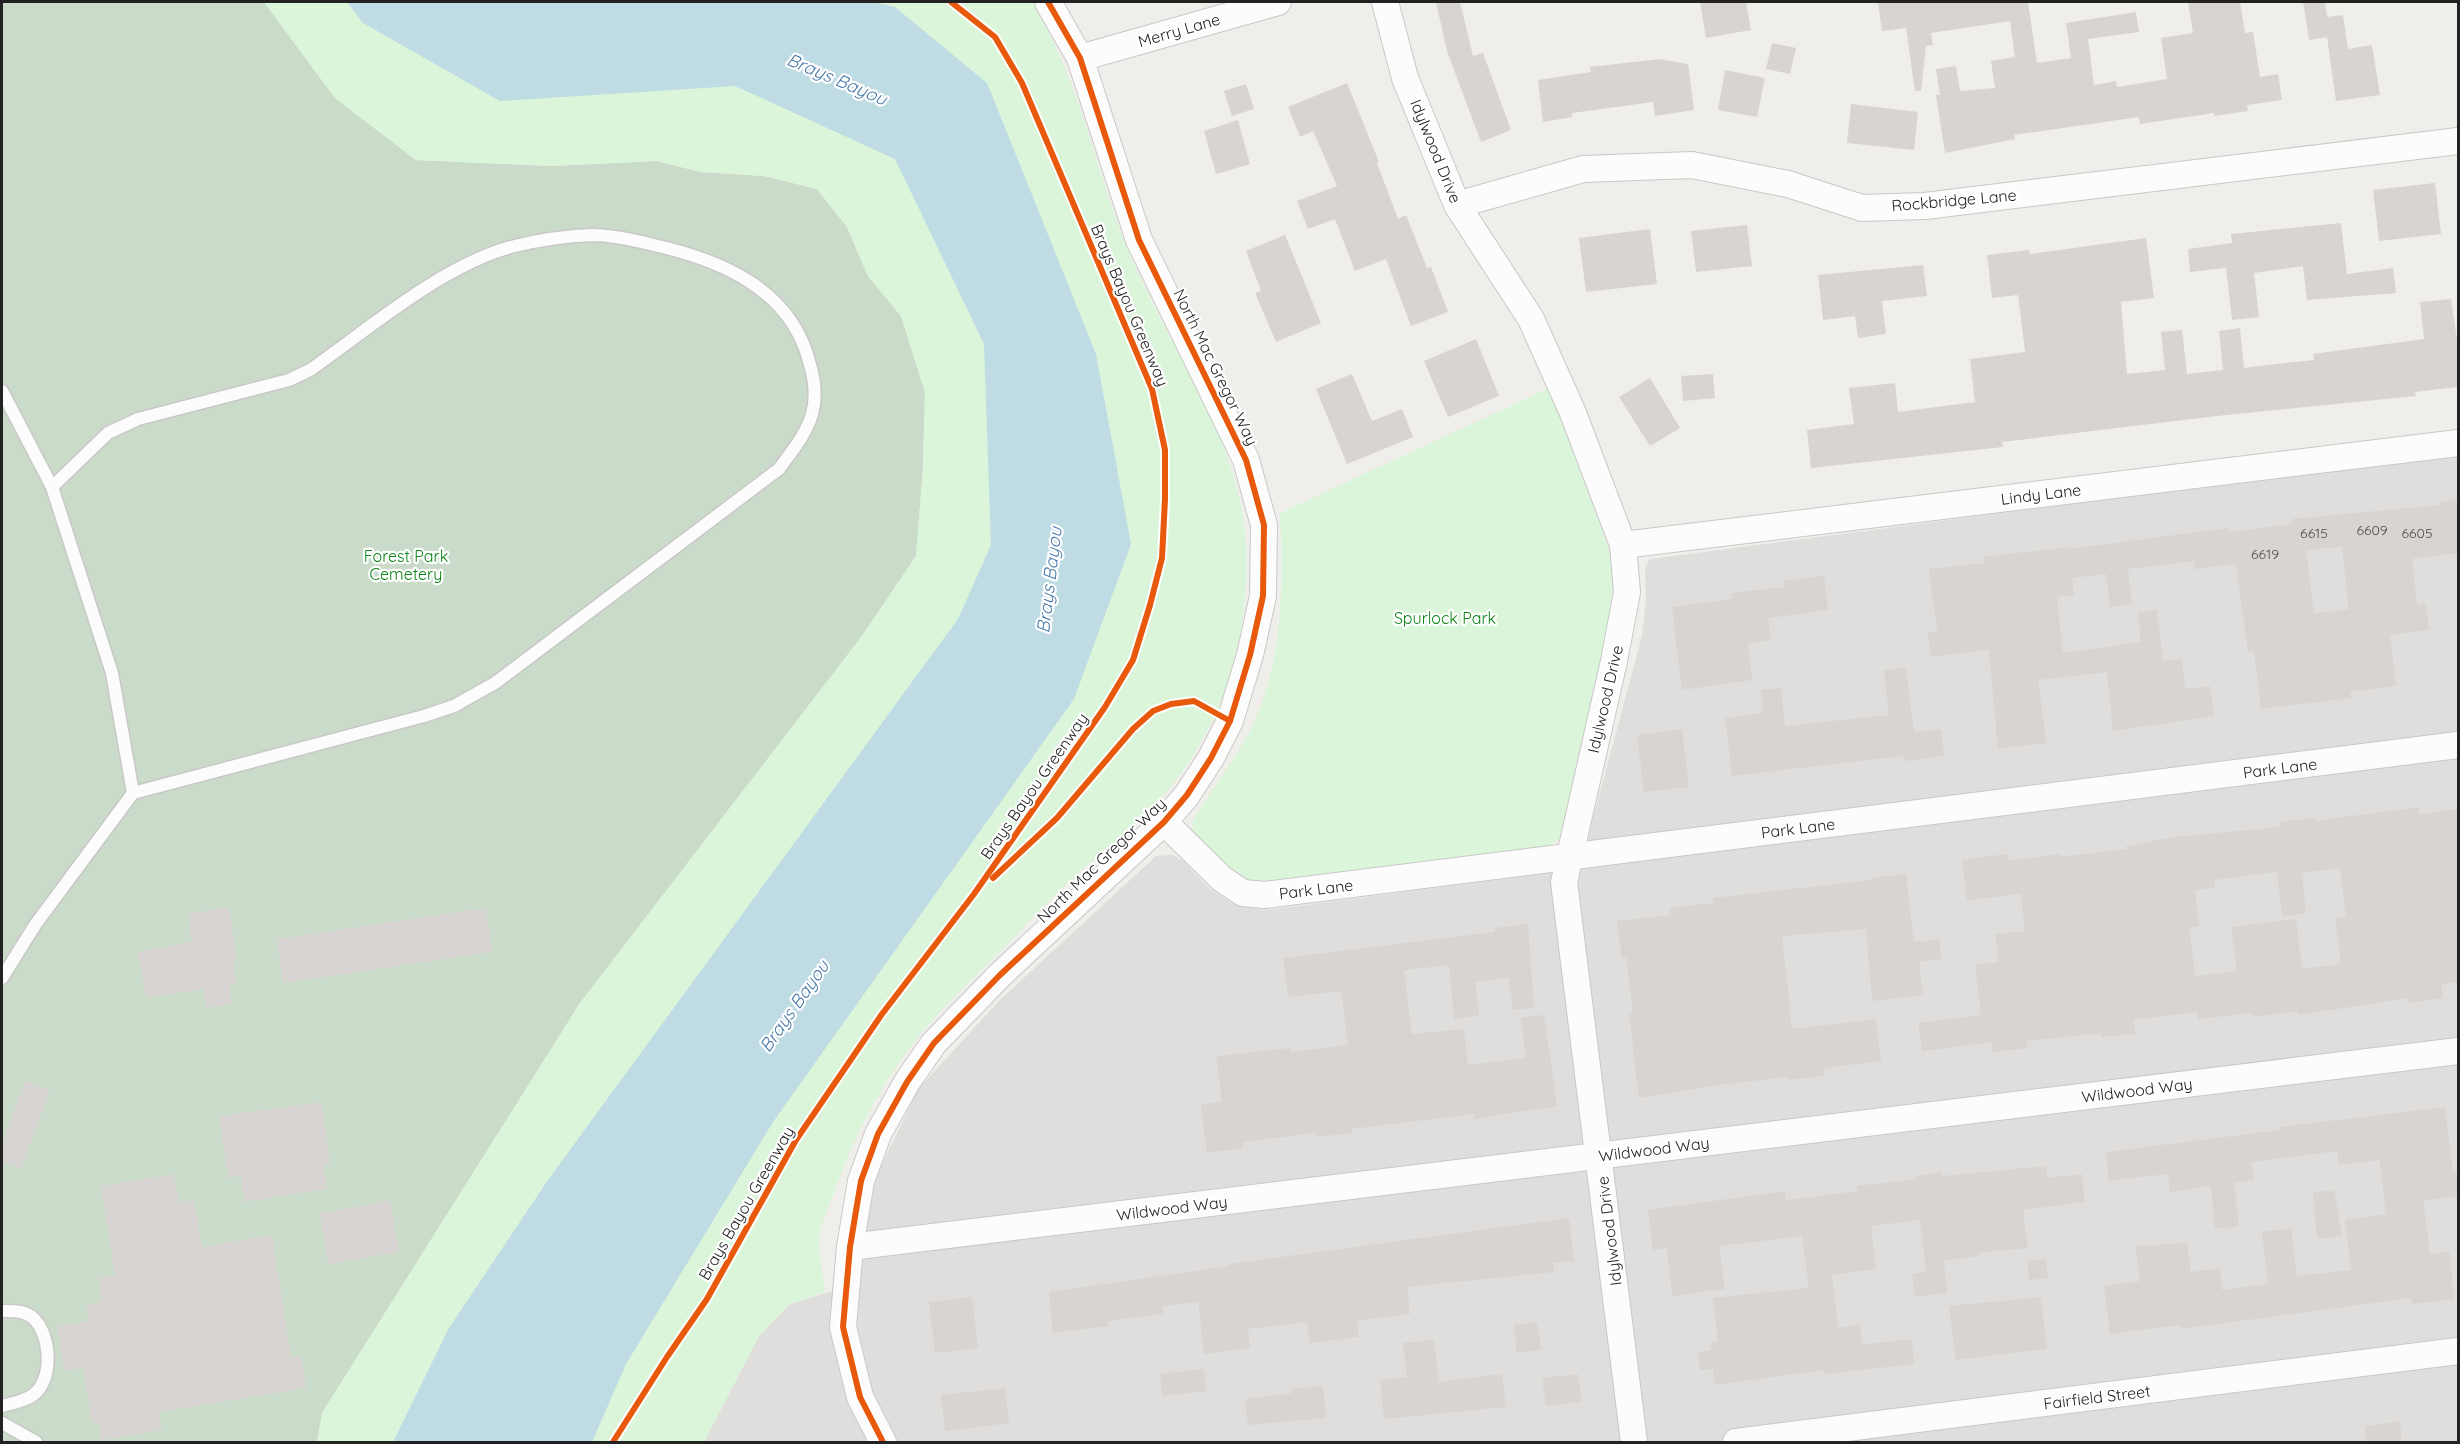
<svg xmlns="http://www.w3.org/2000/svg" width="2460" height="1444" viewBox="0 0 2460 1444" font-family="Quicksand,sans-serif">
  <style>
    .residential { fill: #dfdedc }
    .cemetery { fill: #cadbca }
    .park { fill: #daf5da }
    .water { fill: #bfdbe3 }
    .building { fill: #d7d4d2; fill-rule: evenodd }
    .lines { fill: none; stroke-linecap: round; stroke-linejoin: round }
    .lane-casing { stroke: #c9c8c7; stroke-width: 15 }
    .street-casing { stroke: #c9c8c7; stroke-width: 28 }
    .lane { stroke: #fdfcfc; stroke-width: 12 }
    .street { stroke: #fdfcfc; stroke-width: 26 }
    .cycleway-casing { stroke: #fff; stroke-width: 10 }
    .cycleway { stroke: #e8590c; stroke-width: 6 }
    .labels { text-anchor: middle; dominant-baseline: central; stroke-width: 4.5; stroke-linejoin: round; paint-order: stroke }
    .number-label { font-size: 14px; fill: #4f4e4e }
    .street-label { font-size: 16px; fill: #222; stroke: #fff }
    .park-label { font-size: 16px; fill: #0c8416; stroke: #fff }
    .water-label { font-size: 18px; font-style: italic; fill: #4a7aab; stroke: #fff }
  </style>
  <rect width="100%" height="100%" fill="#f0eeeb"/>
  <path class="residential" d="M 2458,454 L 2458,1442 L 704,1442 L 759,1336 L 790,1304 L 860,1283 L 873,1182 L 919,1088 L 1000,1000 L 1156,856 L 1173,855 L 1184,862 L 1211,890 L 1235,905 L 1267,910 L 1582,869 L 1592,822 L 1642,636 L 1646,601 L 1645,568 L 1650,559 Z"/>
  <path class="cemetery" d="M 2,2 L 264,2 L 335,98 L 416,160 L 551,166 L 656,161 L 701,172 L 764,176 L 817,189 L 847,227 L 868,276 L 901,316 L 925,392 L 923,469 L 916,556 L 862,636 L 580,1003 L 322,1413 L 317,1442 L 2,1442 Z"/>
  <g class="park">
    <path d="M 264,2 L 1032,2 C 1082,83 1096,178 1134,264 C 1172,351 1235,435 1245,531 C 1253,609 1232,701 1187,765 C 1156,811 1111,843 1071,880 C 1047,902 1025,926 1003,949 C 979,973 952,997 930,1023 C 888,1071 855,1131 835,1191 C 830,1206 819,1224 819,1240 C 819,1257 823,1275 825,1292 L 790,1304 L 759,1336 L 704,1442 L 317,1442 L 322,1413 L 580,1003 L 862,636 L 916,556 L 923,469 L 925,392 L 901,316 L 868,276 L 847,227 L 817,189 L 764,176 L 701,172 L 656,161 L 551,166 L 416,160 L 335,98 Z"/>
    <path d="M 1549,388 L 1618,573 L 1615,613 L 1572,805 L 1560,838 L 1547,847 L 1277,883 C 1267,882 1254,883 1245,880 C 1230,875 1193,841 1192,825 C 1191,819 1242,748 1249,733 C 1283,665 1284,586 1280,513 Z"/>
  </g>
  <path class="water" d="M 347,2 L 873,2 L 895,7 L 987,83 L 1096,354 L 1131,544 L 1074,699 L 773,1122 L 626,1364 L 592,1442 L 393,1442 L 449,1328 L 548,1180 L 958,619 L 991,545 L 984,344 L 895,159 L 735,86 L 500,101 L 363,23 Z"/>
  <g class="building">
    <path d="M 1436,2 L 1460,2 L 1473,56 L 1483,53 L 1511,130 L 1481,142 L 1447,51 Z"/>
    <path d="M 1700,2 L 1746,2 L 1751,30 L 1706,38 Z"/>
    <path d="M 1878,2 L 2028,2 L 2037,63 L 2071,58 L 2066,23 L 2136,12 L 2139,32 L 2088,39 L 2094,85 L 2116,81 L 2117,87 L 2167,79 L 2161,38 L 2193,33 L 2188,2 L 2240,2 L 2245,33 L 2253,32 L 2260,77 L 2278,74 L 2282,100 L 2247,105 L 2248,111 L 2214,116 L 2214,113 L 2140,124 L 2139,117 L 2014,135 L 2015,139 L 1945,153 L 1936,95 L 1940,95 L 1936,69 L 1956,66 L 1960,91 L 1995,88 L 1991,61 L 2015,57 L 2010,21 L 1931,33 L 1933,45 L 1926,46 L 1921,91 L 1915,91 L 1906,28 L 1882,31 Z"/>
    <path d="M 2303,2 L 2325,2 L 2327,17 L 2343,15 L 2348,49 L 2372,45 L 2380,95 L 2336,101 L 2327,37 L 2309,40 Z"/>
    <path d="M 1772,43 L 1796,48 L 1790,74 L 1766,69 Z"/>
    <path d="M 1659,59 L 1688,64 L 1694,110 L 1655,116 L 1653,102 L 1572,113 L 1572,117 L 1543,122 L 1538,80 L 1591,72 L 1590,67 Z"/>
    <path d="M 1725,70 L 1765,78 L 1757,117 L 1718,110 Z"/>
    <path d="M 1347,83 L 1379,162 L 1377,163 L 1398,219 L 1406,215 L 1427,268 L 1431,267 L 1448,312 L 1411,326 L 1386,259 L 1355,271 L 1335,219 L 1308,229 L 1297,201 L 1337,186 L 1313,131 L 1300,137 L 1288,107 Z"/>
    <path d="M 1246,84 L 1254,109 L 1232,116 L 1224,91 Z"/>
    <path d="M 1851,104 L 1918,112 L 1914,150 L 1847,143 Z"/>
    <path d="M 1238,120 L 1250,164 L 1216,174 L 1204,131 Z"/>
    <path d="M 2435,183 L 2441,234 L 2379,241 L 2373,190 Z"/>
    <path d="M 2341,223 L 2347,274 L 2393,268 L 2396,293 L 2307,300 L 2303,266 L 2254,273 L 2259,317 L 2232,320 L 2226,268 L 2190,272 L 2188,249 L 2232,243 L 2231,234 Z"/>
    <path d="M 1747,225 L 1752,266 L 1696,272 L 1691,231 Z"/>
    <path d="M 1650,229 L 1657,284 L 1586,292 L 1579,238 Z"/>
    <path d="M 1285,235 L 1321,323 L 1276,342 L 1255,293 L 1261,291 L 1246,251 Z"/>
    <path d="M 2146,238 L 2154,298 L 2121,302 L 2127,374 L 2165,370 L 2161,332 L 2182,330 L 2187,374 L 2223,370 L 2219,331 L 2240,328 L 2244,368 L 2259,366 L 2314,360 L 2313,354 L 2424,339 L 2420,302 L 2451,299 L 2458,346 L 2458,387 L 2415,392 L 2416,396 L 2217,416 L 2002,442 L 2003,447 L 1811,468 L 1807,430 L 1854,424 L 1849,388 L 1895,383 L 1898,412 L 1975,402 L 1970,359 L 2025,352 L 2018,295 L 1992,298 L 1987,255 L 2029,250 L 2030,254 Z"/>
    <path d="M 1923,265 L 1927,296 L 1882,301 L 1886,334 L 1858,338 L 1855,316 L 1823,320 L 1818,275 Z"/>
    <path d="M 1476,339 L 1499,396 L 1448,417 L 1424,361 Z"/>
    <path d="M 1352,374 L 1372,421 L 1402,409 L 1413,437 L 1347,464 L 1316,389 Z"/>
    <path d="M 1713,374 L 1715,398 L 1683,401 L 1681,376 Z"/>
    <path d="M 1650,378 L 1680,428 L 1650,446 L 1619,397 Z"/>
    <path d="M 2458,500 L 2458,553 L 2412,559 L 2417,605 L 2426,604 L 2429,630 L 2390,635 L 2396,686 L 2350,692 L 2351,698 L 2261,709 L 2254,651 L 2248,652 L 2236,564 L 2194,569 L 2194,561 L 2128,569 L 2132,604 L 2110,607 L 2106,574 L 2072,578 L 2074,595 L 2057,597 L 2063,653 L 2141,642 L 2138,612 L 2157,610 L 2163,661 L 2182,659 L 2185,689 L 2210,686 L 2214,716 L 2113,731 L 2107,672 L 2038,680 L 2046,743 L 1998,749 L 1989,650 L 1931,657 L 1928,632 L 1937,631 L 1929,569 L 1984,563 L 1983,557 L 2069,547 L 2069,549 L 2228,528 L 2228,532 L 2293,524 L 2292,519 L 2440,505 L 2440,502 ZM 2342,546 L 2349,609 L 2314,614 L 2306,551 Z"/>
    <path d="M 1824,576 L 1828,610 L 1768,618 L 1771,640 L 1748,643 L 1752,680 L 1682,690 L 1672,607 L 1732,599 L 1731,593 L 1784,587 L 1783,581 Z"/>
    <path d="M 1906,668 L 1914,732 L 1941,729 L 1944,756 L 1904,761 L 1903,756 L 1732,776 L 1725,718 L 1763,713 L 1761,690 L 1781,688 L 1785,726 L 1889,715 L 1884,670 Z"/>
    <path d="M 1682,729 L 1689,787 L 1644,792 L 1637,735 Z"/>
    <path d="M 2419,807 L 2419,814 L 2458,809 L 2458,982 L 2441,984 L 2443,998 L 2409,1003 L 2409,998 L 2298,1015 L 2297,1011 L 2254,1017 L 2253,1013 L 2198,1019 L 2197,1012 L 2134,1020 L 2135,1034 L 2101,1037 L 2101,1033 L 2027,1041 L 2027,1048 L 1993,1052 L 1992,1042 L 1922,1051 L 1918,1023 L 1981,1015 L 1975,965 L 1999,962 L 1995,934 L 2025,931 L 2021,894 L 1967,900 L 1962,860 L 2007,854 L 2008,861 L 2060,854 L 2061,857 L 2127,849 L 2126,846 L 2175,837 L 2280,827 L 2280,822 L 2315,818 L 2315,821 ZM 2340,868 L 2346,917 L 2335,918 L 2341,964 L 2302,969 L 2296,919 L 2231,927 L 2237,971 L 2195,976 L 2189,927 L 2199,926 L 2195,890 L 2215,888 L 2214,880 L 2277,872 L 2282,916 L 2306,913 L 2302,873 Z"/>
    <path d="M 1906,874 L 1914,942 L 1939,939 L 1941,959 L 1919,962 L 1923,995 L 1872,1001 L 1866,929 L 1782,936 L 1792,1029 L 1876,1019 L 1881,1061 L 1823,1068 L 1824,1076 L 1788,1080 L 1788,1077 L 1726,1084 L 1639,1098 L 1629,1014 L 1633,1014 L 1626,957 L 1622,958 L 1617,921 L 1671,915 L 1670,908 L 1713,903 L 1713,898 L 1871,880 L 1871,878 Z"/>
    <path d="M 229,907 L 237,960 L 233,960 L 236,984 L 229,985 L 232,1004 L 206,1008 L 203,989 L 146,998 L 138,952 L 192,942 L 188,914 Z"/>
    <path d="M 486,908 L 492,952 L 283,983 L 277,939 Z"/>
    <path d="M 1528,924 L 1534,1008 L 1513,1010 L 1509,978 L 1475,982 L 1479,1016 L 1454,1019 L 1449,965 L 1404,970 L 1412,1034 L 1464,1029 L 1468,1065 L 1526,1058 L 1521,1018 L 1544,1015 L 1557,1106 L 1474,1119 L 1474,1114 L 1351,1129 L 1352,1133 L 1316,1137 L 1316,1133 L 1242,1142 L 1243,1148 L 1207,1153 L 1201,1104 L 1222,1102 L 1216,1056 L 1290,1048 L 1291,1052 L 1348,1045 L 1341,991 L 1288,997 L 1283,958 L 1495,932 L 1495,928 Z"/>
    <path d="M 25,1081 L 50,1090 L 21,1169 L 2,1161 L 2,1143 Z"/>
    <path d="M 322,1102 L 330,1164 L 324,1164 L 327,1189 L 244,1202 L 241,1176 L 228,1178 L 219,1116 Z"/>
    <path d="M 2445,1107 L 2453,1173 L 2458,1172 L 2458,1196 L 2423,1201 L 2430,1254 L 2449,1252 L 2454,1299 L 2412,1304 L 2411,1298 L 2181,1329 L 2181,1325 L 2110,1334 L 2104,1286 L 2140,1281 L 2135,1246 L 2187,1243 L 2191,1272 L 2220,1268 L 2222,1290 L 2268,1284 L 2262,1232 L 2291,1228 L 2297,1276 L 2351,1270 L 2345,1220 L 2386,1214 L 2380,1160 L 2339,1165 L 2337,1151 L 2252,1162 L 2254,1180 L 2234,1183 L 2239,1226 L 2215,1229 L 2211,1186 L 2170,1192 L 2168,1174 L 2109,1181 L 2106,1152 L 2280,1130 L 2279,1127 Z"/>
    <path d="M 2046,1166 L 2047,1178 L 2082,1174 L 2085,1202 L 2023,1210 L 2028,1248 L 1978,1253 L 1979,1256 L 1944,1261 L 1947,1293 L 1915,1297 L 1912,1274 L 1926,1272 L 1920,1220 L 1871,1226 L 1876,1269 L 1832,1275 L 1838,1328 L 1860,1325 L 1862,1345 L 1912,1339 L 1914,1364 L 1825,1374 L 1824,1370 L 1715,1385 L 1713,1369 L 1700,1370 L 1698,1352 L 1711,1350 L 1710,1343 L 1718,1342 L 1713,1298 L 1809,1288 L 1802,1236 L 1719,1246 L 1725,1289 L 1672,1296 L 1667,1248 L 1653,1250 L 1648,1210 L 1785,1191 L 1786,1200 L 1858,1191 L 1857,1186 L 1915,1179 L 1915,1176 L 1942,1172 L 1942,1176 Z"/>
    <path d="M 174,1174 L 179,1203 L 194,1200 L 202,1247 L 272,1235 L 291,1357 L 301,1355 L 306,1388 L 159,1412 L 162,1430 L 101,1440 L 98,1422 L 92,1423 L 83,1368 L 64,1371 L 57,1326 L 89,1321 L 86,1305 L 102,1302 L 98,1278 L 115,1275 L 101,1186 Z"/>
    <path d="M 2334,1190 L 2342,1236 L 2317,1239 L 2313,1192 Z"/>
    <path d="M 390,1201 L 399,1252 L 328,1264 L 320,1213 Z"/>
    <path d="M 1569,1218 L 1574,1261 L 1553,1263 L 1554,1272 L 1407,1287 L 1410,1314 L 1357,1321 L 1359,1337 L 1310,1343 L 1307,1322 L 1248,1329 L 1250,1348 L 1204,1354 L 1198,1302 L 1162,1306 L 1163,1314 L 1108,1321 L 1109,1326 L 1053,1333 L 1049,1292 L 1230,1266 L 1230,1264 Z"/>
    <path d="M 2046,1259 L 2048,1278 L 2029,1280 L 2027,1261 Z"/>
    <path d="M 972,1297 L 978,1348 L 935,1353 L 929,1302 Z"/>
    <path d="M 2041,1297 L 2047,1349 L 1956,1360 L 1949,1306 Z"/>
    <path d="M 1537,1322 L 1541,1350 L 1517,1353 L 1514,1325 Z"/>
    <path d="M 1434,1340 L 1439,1382 L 1502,1374 L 1506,1407 L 1384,1419 L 1380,1380 L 1407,1377 L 1403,1343 Z"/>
    <path d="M 1204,1369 L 1206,1391 L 1162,1396 L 1160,1374 Z"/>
    <path d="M 1578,1374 L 1582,1402 L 1546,1406 L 1542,1378 Z"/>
    <path d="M 1323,1386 L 1326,1418 L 1248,1425 L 1245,1399 L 1292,1393 L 1292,1389 Z"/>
    <path d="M 1005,1388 L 1009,1423 L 945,1431 L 941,1395 Z"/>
    <path d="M 2400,1421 L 2402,1443 L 2367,1443 L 2365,1426 Z"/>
  </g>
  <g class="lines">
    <g class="lane-casing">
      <g id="lane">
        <path d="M 2,391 L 52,487 L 112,673 L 133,793 L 35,925 L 2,978"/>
        <path d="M 52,487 L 108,433 L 138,419 L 289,380 L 310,370 C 370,328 445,263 515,246 C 539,240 567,236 592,235 C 612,235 634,240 654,245 C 721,260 790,289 809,361 C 814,377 817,397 812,414 C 806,435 791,452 779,469 L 495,683 L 454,706 L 424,716 L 133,793"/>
        <path d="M 2,1311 C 12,1311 24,1310 33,1318 C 51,1334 54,1380 33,1395 C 23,1402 12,1403 2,1406"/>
        <path d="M 2,1423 L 36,1442"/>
      </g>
    </g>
    <g class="street-casing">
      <g id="street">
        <path d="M 1385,2 L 1405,78 L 1457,205 L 1531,319 L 1573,413 L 1623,545 L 1627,592 L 1614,661 L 1564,882 L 1634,1442"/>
        <path d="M 1080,58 L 1278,2"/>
        <path d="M 1457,205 L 1583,169 L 1692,165 L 1788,184 L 1862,208 L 1925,206 L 2458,141"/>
        <path d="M 1623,545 L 2458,443"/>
        <path d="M 1164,822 L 1222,879 L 1243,893 L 1265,895 L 2458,745"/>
        <path d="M 850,1247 L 2458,1051"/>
        <path d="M 883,1442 L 860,1397 L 843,1327 L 850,1247 L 861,1181 L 878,1134 L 907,1082 L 934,1043 L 1000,975 L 1164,822 L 1187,795 L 1211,758 L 1230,721 L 1250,655 L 1263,596 L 1264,525 L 1246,460 L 1139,240 L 1080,58 L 1048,2"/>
        <path d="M 1736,1442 L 2458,1351"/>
      </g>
    </g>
    <use href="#lane" class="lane"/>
    <use href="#street" class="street"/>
    <g class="cycleway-casing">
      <g id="cycleway">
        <path d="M 993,878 L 1057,818 L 1133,729 L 1153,711 L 1171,704 L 1194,701 L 1230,721"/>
        <path d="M 613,1442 L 667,1357 L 707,1299 L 796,1140 L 882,1014 L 974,894 L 1105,707 L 1133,660 L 1150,605 L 1162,558 L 1165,499 L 1165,450 L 1152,389 L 1022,83 L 995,37 L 951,2"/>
        <path d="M 883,1442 L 860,1397 L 843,1327 L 850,1247 L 861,1181 L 878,1134 L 907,1082 L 934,1043 L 1000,975 L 1164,822 L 1187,795 L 1211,758 L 1230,721 L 1250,655 L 1263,596 L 1264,525 L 1246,460 L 1139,240 L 1080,58 L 1048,2"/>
      </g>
    </g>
    <use href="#cycleway" class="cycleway"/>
  </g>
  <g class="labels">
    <g class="number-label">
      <text x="2372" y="530">6609</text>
      <text x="2314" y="533">6615</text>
      <text x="2417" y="533">6605</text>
      <text x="2265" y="554">6619</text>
    </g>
    <g class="street-label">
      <text transform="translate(1179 30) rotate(-16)">Merry Lane</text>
      <text transform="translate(1436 151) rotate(68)">Idylwood Drive</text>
      <text transform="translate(1954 200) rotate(-5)">Rockbridge Lane</text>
      <text transform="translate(1130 305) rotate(67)">Brays Bayou Greenway</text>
      <text transform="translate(1216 367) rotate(64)">North Mac Gregor Way</text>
      <text transform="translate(2041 494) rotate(-7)">Lindy Lane</text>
      <text transform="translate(1605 699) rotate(-77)">Idylwood Drive</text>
      <text transform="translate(2280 768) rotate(-7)">Park Lane</text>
      <text transform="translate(1034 786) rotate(-55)">Brays Bayou Greenway</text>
      <text transform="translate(1798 828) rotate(-7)">Park Lane</text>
      <text transform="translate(1101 860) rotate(-44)">North Mac Gregor Way</text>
      <text transform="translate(1316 889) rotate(-7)">Park Lane</text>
      <text transform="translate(2137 1090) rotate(-7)">Wildwood Way</text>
      <text transform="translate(1654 1149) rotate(-7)">Wildwood Way</text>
      <text transform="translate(746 1203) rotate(-60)">Brays Bayou Greenway</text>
      <text transform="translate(1172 1208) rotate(-7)">Wildwood Way</text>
      <text transform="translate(1609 1231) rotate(-97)">Idylwood Drive</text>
      <text transform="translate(2097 1397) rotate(-7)">Fairfield Street</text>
    </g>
    <g class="park-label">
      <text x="406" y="556">Forest Park<tspan x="406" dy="18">Cemetery</tspan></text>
      <text x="1445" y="618">Spurlock Park</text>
    </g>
    <g class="water-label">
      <text transform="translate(837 79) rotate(23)">Brays Bayou</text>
      <text transform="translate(1049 580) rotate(-83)">Brays Bayou</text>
      <text transform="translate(794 1006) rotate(-55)">Brays Bayou</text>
    </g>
  </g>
  <rect width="2460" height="1444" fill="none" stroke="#222222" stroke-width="6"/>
</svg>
